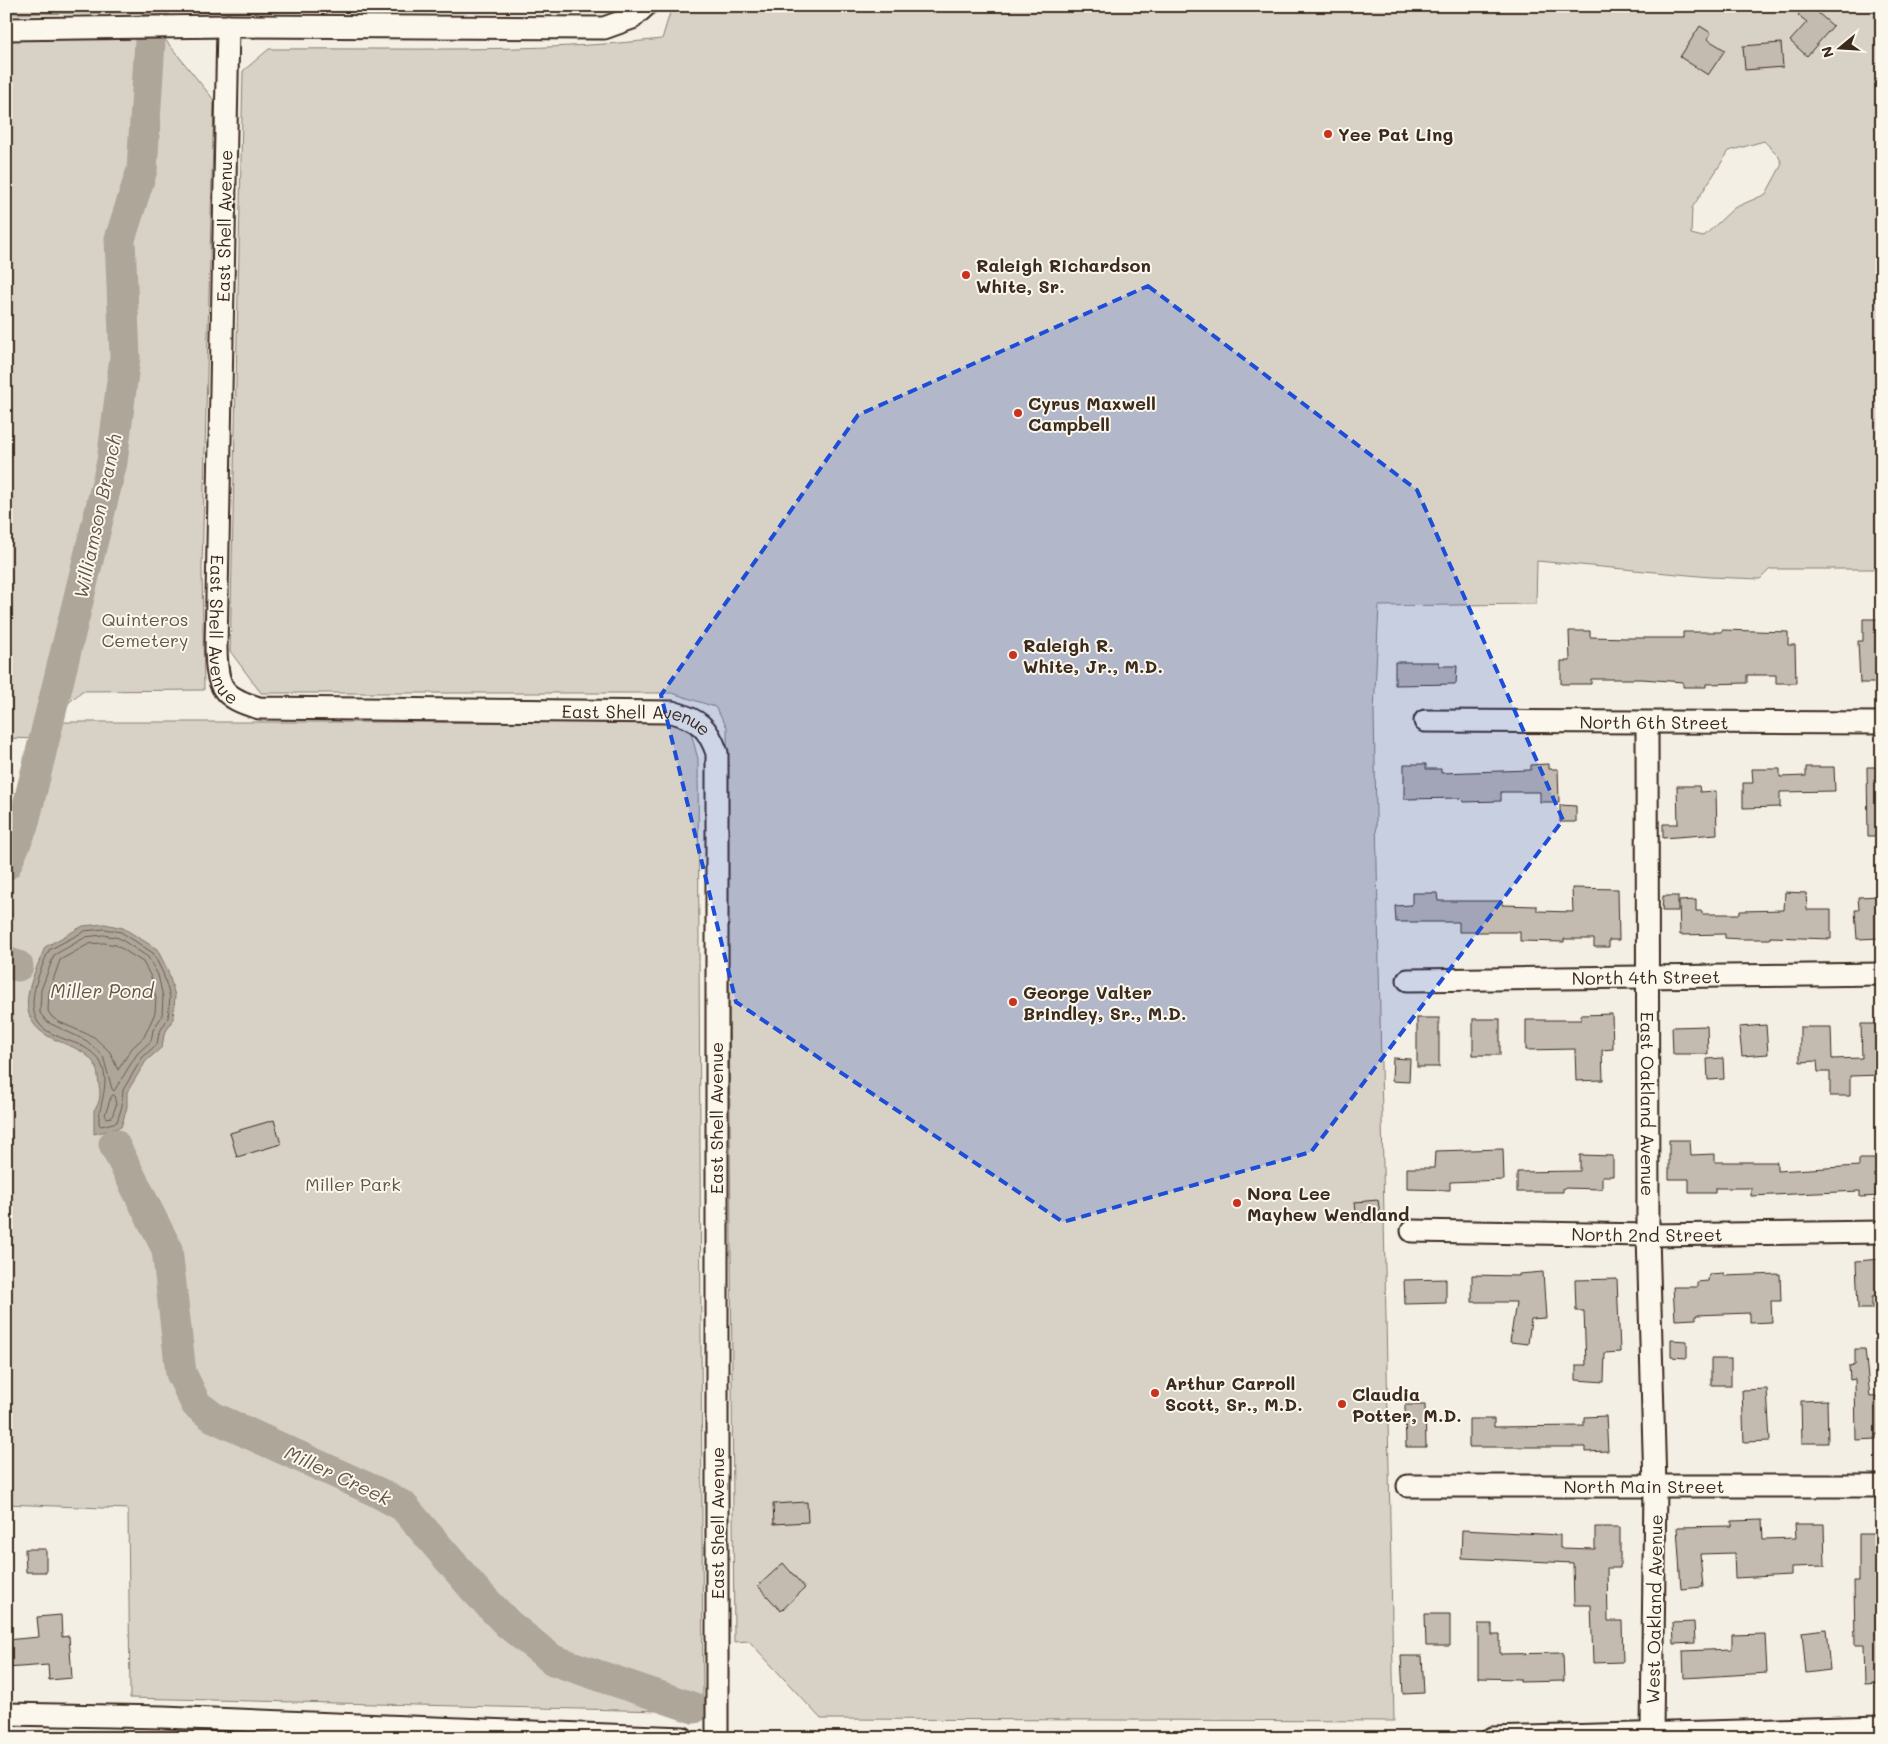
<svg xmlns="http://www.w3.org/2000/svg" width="1888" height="1744" viewBox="0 0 1888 1744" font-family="Mali,sans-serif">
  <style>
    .green { fill: #d8d1c6; stroke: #8a7e72; fill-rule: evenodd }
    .water { fill: #afa69a; stroke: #817468 }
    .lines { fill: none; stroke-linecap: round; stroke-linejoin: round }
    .shore { stroke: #695c50; stroke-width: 1 }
    .river { stroke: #afa69a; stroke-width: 31 }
    .building { fill: #c3bbb0; stroke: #3b2a1e }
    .minor-casing { stroke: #3b2a1e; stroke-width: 25 }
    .minor { stroke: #fbf7ec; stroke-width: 21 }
    .marked { fill: #1d4ed8; fill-opacity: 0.2; stroke: #1d4ed8; stroke-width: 4; stroke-dasharray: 10 6; stroke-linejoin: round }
    .poi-dot { fill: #c8321e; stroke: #fbf7ec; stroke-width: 2 }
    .labels { text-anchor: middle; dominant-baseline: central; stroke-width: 4; stroke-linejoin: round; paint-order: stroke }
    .poi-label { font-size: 18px; font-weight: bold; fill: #3b2a1e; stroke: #fbf7ec; text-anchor: start }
    .street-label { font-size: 18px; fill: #3b2a1e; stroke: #fbf7ec }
    .park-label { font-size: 18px; fill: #625448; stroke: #fbf7ec }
    .water-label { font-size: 19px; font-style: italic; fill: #645549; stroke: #fbf7ec }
  </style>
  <rect width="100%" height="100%" fill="#f3efe4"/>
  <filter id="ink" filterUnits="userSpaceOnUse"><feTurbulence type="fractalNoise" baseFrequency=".02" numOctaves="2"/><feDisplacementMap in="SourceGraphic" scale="10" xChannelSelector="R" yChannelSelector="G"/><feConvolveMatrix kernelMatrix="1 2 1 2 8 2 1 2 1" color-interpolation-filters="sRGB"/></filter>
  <g filter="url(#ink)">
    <g class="green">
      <path d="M 6,6 L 607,6 L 603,9 L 6,14 Z"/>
      <path d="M 672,6 L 1730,6 L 1731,8 L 1882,6 L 1882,569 L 1770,569 L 1760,579 L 1710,577 L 1537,561 L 1536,604 L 1379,606 L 1374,712 L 1394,1721 L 821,1719 L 749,1641 L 734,1642 L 727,727 L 715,707 L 672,693 L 261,693 L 230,651 L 243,71 L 269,49 C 400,48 532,53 662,39 ZM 1764,141 L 1778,155 L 1782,164 L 1766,194 L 1734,208 L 1703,237 L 1691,234 L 1692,208 L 1729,151 Z"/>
      <path d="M 163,37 L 214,100 L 202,568 L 204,690 L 82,691 L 47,722 L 669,722 L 690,729 L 698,759 L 703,1712 L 130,1698 L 128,1509 L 6,1504 L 6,865 L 41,739 L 6,738 L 6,38 Z"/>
    </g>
    <path class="water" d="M 105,924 L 123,928 L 157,949 L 168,971 L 175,996 L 173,1019 L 164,1035 L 162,1047 L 146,1061 L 127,1092 L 127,1107 L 121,1127 L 94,1134 L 94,1110 C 100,1104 101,1094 99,1085 C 98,1079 98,1068 94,1063 C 78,1040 42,1045 30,1017 C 21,996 38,966 45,947 L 83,926 Z"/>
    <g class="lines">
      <g class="shore">
        <path d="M 105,929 L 121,932 L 153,953 L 163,973 L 170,997 L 168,1018 L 159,1033 L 157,1044 L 142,1058 L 123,1090 L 122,1106 L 117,1122 L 101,1126 L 99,1124 C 98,1104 112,1084 100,1061 C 94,1052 82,1045 72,1042 C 62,1038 49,1034 41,1026 C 23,1006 40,971 49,950 L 85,931 Z"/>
        <path d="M 104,935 L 119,938 L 148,957 L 158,975 L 163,997 L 162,1016 L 153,1030 L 151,1041 L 137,1054 L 114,1091 L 112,1089 L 103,1056 L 87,1041 L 47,1022 L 40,1013 L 41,990 L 54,955 L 86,937 Z"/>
        <path d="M 104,943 L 116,945 L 143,962 L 151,977 L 156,998 L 155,1013 L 144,1037 L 132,1048 L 118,1070 L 110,1052 L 94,1037 L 59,1022 L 52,1017 L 48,1011 L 49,992 L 60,960 L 89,944 Z"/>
        <path d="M 114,1095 L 116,1105 L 112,1117 L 107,1118 L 105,1115 L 111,1097 Z"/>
      </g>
      <g class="river">
        <path d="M 155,10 L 155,6"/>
        <path d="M 6,865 L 23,826 L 112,462 L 125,357 L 120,239 L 142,170 L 150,41"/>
        <path d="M 6,962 L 18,966"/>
        <path d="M 114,1144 L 167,1249 L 181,1373 L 196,1404 L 213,1417 L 377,1492 L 403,1506 L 475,1590 L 508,1624 L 553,1660 L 694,1708"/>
      </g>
    </g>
    <g class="building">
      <path d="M 1806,6 L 1810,6 L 1833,26 L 1807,56 L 1790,41 L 1807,22 L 1798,15 Z"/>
      <path d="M 1700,26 L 1711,33 L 1707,39 L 1725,50 L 1708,75 L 1680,57 Z"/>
      <path d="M 1781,43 L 1783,67 L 1745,70 L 1743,46 Z"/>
      <path d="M 1863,619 L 1881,619 L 1882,683 L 1860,683 L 1858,641 L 1863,641 Z"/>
      <path d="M 1722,630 L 1788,632 L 1788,645 L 1795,645 L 1796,683 L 1776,683 L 1776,675 L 1747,675 L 1747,683 L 1706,684 L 1706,687 L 1683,687 L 1683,682 L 1642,679 L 1591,679 L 1591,684 L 1561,684 L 1561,661 L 1570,661 L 1569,631 L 1590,631 L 1590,637 L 1628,638 L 1683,638 L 1683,632 L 1722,632 Z"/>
      <path d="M 1395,662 L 1439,662 L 1439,666 L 1457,666 L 1456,684 L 1395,685 Z"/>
      <path d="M 1404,764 L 1426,764 L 1426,769 L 1441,769 L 1441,773 L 1531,770 L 1531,765 L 1548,764 L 1548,769 L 1558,769 L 1559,802 L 1540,802 L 1540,792 L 1501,792 L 1501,801 L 1463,802 L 1462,798 L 1404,799 Z"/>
      <path d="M 1806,767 L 1834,767 L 1835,791 L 1780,792 L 1780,807 L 1743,808 L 1743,783 L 1753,783 L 1752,769 L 1780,769 L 1780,777 L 1806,776 Z"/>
      <path d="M 1867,767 L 1882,767 L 1882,836 L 1868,836 Z"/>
      <path d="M 1677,786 L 1699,786 L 1700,792 L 1716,791 L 1717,834 L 1663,838 L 1663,824 L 1678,824 Z"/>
      <path d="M 1560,805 L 1576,806 L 1576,822 L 1560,822 Z"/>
      <path d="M 1572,888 L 1618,889 L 1619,940 L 1609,940 L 1609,947 L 1594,947 L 1594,939 L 1564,939 L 1564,942 L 1520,941 L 1520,932 L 1459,932 L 1459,922 L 1396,922 L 1395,906 L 1412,905 L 1412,893 L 1437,893 L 1438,901 L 1502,901 L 1502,905 L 1537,906 L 1537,911 L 1573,912 Z"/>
      <path d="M 1785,892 L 1806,893 L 1807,910 L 1831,910 L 1831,939 L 1770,937 L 1770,939 L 1740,939 L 1725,938 L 1725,934 L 1680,935 L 1679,901 L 1696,900 L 1696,911 L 1702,911 L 1702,914 L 1740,914 L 1740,911 L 1784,910 Z"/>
      <path d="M 1663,896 L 1678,896 L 1678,911 L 1662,911 Z"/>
      <path d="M 1880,896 L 1882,938 L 1857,939 L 1855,910 L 1859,910 L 1858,897 Z"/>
      <path d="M 1612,1014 L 1613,1049 L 1602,1050 L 1603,1080 L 1576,1081 L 1575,1049 L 1526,1050 L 1526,1020 L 1581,1020 L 1581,1015 Z"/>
      <rect x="1417" y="1018" width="22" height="49"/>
      <rect x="1473" y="1019" width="27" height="36"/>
      <path d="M 1861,1024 L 1882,1024 L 1882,1075 L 1850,1076 L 1850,1096 L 1830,1096 L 1830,1072 L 1818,1072 L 1817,1061 L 1800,1062 L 1800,1027 L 1831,1027 L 1832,1059 L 1862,1058 Z"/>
      <path d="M 1766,1025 L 1768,1054 L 1742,1056 L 1739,1027 Z"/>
      <path d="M 1707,1026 L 1708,1054 L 1673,1054 L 1672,1027 Z"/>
      <path d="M 1393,1058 L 1410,1059 L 1409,1082 L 1392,1081 Z"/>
      <path d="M 1723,1058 L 1724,1079 L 1708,1080 L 1707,1059 Z"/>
      <path d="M 274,1120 L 281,1144 L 237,1157 L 230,1133 Z"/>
      <path d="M 1669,1140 L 1690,1140 L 1691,1155 L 1715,1154 L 1715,1162 L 1777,1162 L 1777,1171 L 1859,1166 L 1859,1159 L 1882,1159 L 1882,1196 L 1860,1197 L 1860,1191 L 1751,1196 L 1751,1188 L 1715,1188 L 1715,1193 L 1689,1193 L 1689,1179 L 1669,1179 Z"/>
      <path d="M 1503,1149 L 1504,1180 L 1450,1182 L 1450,1190 L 1407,1189 L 1407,1168 L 1434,1168 L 1435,1151 Z"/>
      <path d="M 1580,1155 L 1613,1156 L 1613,1176 L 1602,1176 L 1602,1189 L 1563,1188 L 1563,1192 L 1517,1192 L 1517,1172 L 1580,1171 Z"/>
      <path d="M 1378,1200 L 1381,1220 L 1357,1222 L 1355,1202 Z"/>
      <path d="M 1882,1259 L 1882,1296 L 1872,1297 L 1872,1309 L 1858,1309 L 1856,1261 Z"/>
      <path d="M 1543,1272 L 1546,1318 L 1531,1319 L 1528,1344 L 1510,1342 L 1516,1302 L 1472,1302 L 1472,1275 L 1519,1276 L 1519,1274 Z"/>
      <path d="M 1724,1273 L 1724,1276 L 1780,1274 L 1781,1301 L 1771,1301 L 1772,1322 L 1750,1323 L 1750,1313 L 1696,1315 L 1696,1319 L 1675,1320 L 1673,1287 L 1697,1287 L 1697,1282 L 1708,1281 L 1709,1274 Z"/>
      <path d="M 1446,1279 L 1446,1303 L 1405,1304 L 1404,1280 Z"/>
      <path d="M 1617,1279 L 1620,1352 L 1605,1353 L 1604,1382 L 1576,1380 L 1576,1365 L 1586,1365 L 1584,1311 L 1576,1311 L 1575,1280 Z"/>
      <path d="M 1671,1340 L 1687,1341 L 1687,1358 L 1671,1357 Z"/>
      <path d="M 1855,1349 L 1865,1349 L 1870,1397 L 1882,1396 L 1882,1435 L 1876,1435 L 1876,1439 L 1856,1440 L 1855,1379 L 1850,1380 L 1849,1366 L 1855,1365 Z"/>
      <rect x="1711" y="1359" width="20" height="26"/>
      <path d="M 1767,1389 L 1770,1441 L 1744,1442 L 1742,1390 Z"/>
      <path d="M 1827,1400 L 1828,1443 L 1802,1443 L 1801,1401 Z"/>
      <path d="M 1405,1405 L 1425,1405 L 1426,1447 L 1406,1447 Z"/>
      <path d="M 1606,1416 L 1608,1451 L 1585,1452 L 1585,1447 L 1469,1447 L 1469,1419 L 1494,1419 L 1494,1427 L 1584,1426 L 1584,1417 Z"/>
      <path d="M 807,1502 L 808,1522 L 774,1524 L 773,1504 Z"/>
      <path d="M 1762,1520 L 1763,1539 L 1796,1538 L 1795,1524 L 1824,1524 L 1825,1566 L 1791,1567 L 1791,1575 L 1735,1578 L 1734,1553 L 1700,1554 L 1703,1587 L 1681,1589 L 1677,1527 L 1732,1526 L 1732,1521 Z"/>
      <path d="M 1595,1527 L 1620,1527 L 1620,1568 L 1607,1568 L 1608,1621 L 1622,1621 L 1623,1662 L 1593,1663 L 1591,1605 L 1574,1605 L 1573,1563 L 1461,1558 L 1462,1530 L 1560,1535 L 1560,1548 L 1595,1549 Z"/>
      <path d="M 1859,1534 L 1882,1534 L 1882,1683 L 1865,1684 L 1864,1645 L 1855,1645 L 1854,1581 L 1859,1581 Z"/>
      <path d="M 25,1549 L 46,1549 L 46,1572 L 26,1572 Z"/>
      <path d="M 783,1563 L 805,1588 L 781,1611 L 758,1586 Z"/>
      <path d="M 1425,1614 L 1450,1614 L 1450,1646 L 1426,1646 Z"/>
      <path d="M 61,1615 L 62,1637 L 69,1636 L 72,1678 L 49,1680 L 48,1665 L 6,1668 L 6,1640 L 39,1637 L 37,1617 Z"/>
      <path d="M 1694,1622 L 1695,1643 L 1674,1644 L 1673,1623 Z"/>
      <path d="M 1478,1624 L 1492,1624 L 1492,1635 L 1500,1635 L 1500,1654 L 1563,1653 L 1564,1681 L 1520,1682 L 1520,1679 L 1478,1678 Z"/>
      <path d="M 1826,1629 L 1830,1670 L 1806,1673 L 1802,1632 Z"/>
      <path d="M 1765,1634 L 1767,1673 L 1684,1678 L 1683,1651 L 1732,1649 L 1732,1635 Z"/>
      <path d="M 1401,1656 L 1422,1656 L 1424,1693 L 1403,1694 Z"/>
    </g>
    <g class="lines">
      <g class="minor-casing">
        <g id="minor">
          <path id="s1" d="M 228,26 L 216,648 C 217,686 220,697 259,708 L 672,712 C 698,719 708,727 717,753 L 717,1738"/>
          <path d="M 6,29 L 228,26 L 604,28 L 632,18 L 645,6"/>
          <path id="s2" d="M 1425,721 L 1882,723"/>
          <path id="s3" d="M 1647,723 L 1648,1235 L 1655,1486 L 1652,1732"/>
          <path id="s4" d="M 1408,980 L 1882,974"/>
          <path id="s5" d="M 1412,1231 L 1648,1235 L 1882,1232"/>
          <path id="s6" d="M 1408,1486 L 1882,1486"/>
          <path d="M 6,1714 L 163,1717 L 683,1738"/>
          <path d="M 1492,1738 L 1882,1727"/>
        </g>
      </g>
      <use href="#minor" class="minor"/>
    </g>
  </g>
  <path class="marked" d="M 1148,286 L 1417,490 L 1563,820 L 1311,1152 L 1063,1222 L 736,1002 L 661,695 L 858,415 Z"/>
  <g class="poi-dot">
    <circle cx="1328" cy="134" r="5"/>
    <circle cx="966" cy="275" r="5"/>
    <circle cx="1018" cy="413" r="5"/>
    <circle cx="1013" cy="655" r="5"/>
    <circle cx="1013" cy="1002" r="5"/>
    <circle cx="1237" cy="1203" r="5"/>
    <circle cx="1155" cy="1393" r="5"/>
    <circle cx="1342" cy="1404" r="5"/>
  </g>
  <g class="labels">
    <g class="poi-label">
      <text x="1338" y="134">Yee Pat Ling</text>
      <text x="976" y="265">Raleigh Richardson<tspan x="976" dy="21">White, Sr.</tspan></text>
      <text x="1028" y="403">Cyrus Maxwell<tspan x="1028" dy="21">Campbell</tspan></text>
      <text x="1023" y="645">Raleigh R.<tspan x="1023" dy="21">White, Jr., M.D.</tspan></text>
      <text x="1023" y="992">George Valter<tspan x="1023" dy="21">Brindley, Sr., M.D.</tspan></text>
      <text x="1247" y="1193">Nora Lee<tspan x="1247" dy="21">Mayhew Wendland</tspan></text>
      <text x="1165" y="1383">Arthur Carroll<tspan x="1165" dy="21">Scott, Sr., M.D.</tspan></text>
      <text x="1352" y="1394">Claudia<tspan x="1352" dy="21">Potter, M.D.</tspan></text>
    </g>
    <g class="street-label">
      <text transform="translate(224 226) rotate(-89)">East Shell Avenue</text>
      <text stroke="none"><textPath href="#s1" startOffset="605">East Shell Avenue</textPath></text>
      <text stroke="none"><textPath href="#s2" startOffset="229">North 6th Street</textPath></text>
      <text stroke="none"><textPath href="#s1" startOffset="1084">East Shell Avenue</textPath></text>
      <text stroke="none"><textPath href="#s4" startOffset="238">North 4th Street</textPath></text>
      <text stroke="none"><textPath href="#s3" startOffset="381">East Oakland Avenue</textPath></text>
      <text transform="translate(716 1118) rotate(-90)">East Shell Avenue</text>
      <text stroke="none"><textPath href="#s5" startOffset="235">North 2nd Street</textPath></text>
      <text stroke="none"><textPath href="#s6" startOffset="236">North Main Street</textPath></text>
      <text transform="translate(717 1523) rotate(-90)">East Shell Avenue</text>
      <text transform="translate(1654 1609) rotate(-89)">West Oakland Avenue</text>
    </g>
    <g class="park-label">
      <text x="145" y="619">Quinteros<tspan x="145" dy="21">Cemetery</tspan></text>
      <text x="353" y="1184">Miller Park</text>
    </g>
    <g class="water-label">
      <text transform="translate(97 516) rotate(-78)">Williamson Branch</text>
      <text x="102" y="990">Miller Pond</text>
      <text transform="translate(338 1475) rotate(25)">Miller Creek</text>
    </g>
  </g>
  <rect width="1888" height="1744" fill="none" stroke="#fbf7ec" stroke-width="25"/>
  <rect x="12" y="12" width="1863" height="1719" fill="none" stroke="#3b2a1e" stroke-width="2" filter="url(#ink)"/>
  <g transform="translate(1840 48) rotate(252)" stroke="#fbf7ec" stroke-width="4" paint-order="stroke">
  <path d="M0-4L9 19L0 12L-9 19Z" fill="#3b2a1e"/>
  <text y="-8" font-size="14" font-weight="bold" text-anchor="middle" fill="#3b2a1e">N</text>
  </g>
</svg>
